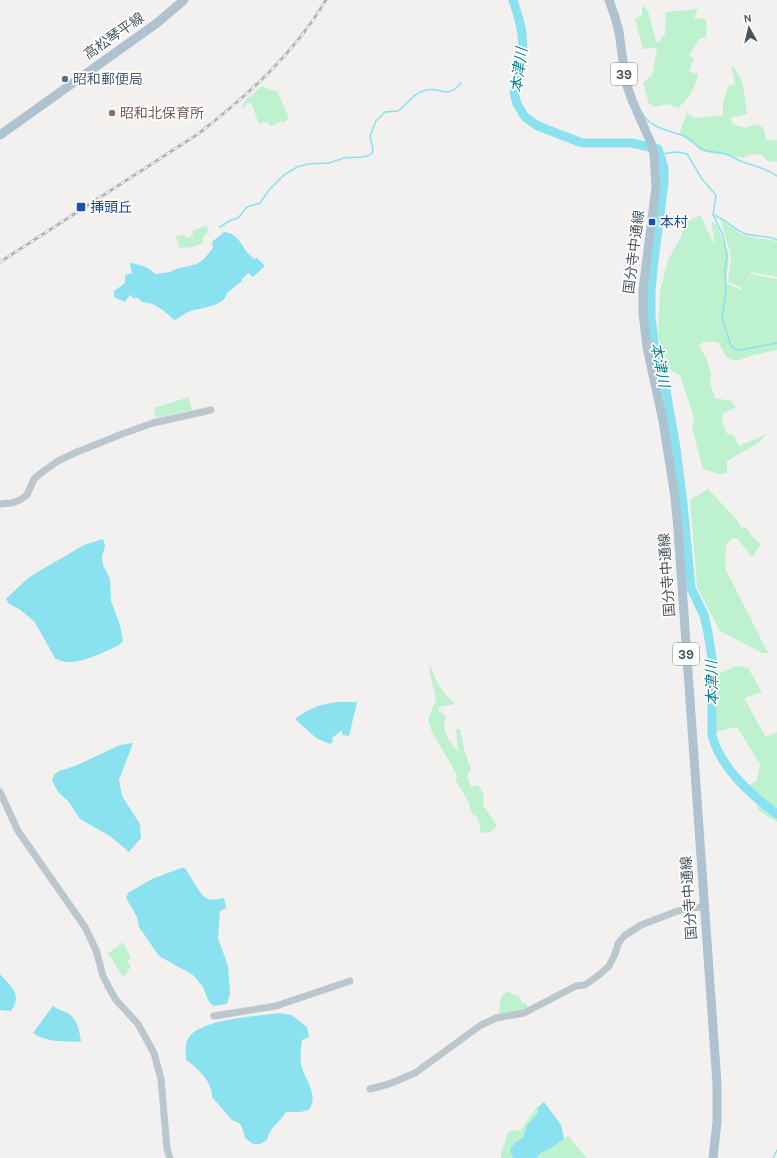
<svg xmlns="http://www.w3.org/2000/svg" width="777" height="1158" viewBox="0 0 777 1158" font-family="Karla,'Noto Sans JP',sans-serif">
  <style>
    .green { fill: #bef1ce }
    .water { fill: #8ae1ef }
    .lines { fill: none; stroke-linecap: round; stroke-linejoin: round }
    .stream { stroke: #8ae1ef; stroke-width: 1.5 }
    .river { stroke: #8ae1ef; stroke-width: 9 }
    .minor { stroke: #bbc6cd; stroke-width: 7 }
    .major { stroke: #afc2cf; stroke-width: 9 }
    .rail-casing { stroke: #b2b6bb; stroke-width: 3 }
    .rail { stroke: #fff; stroke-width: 1.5; stroke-dasharray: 4.5; stroke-linecap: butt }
    .service-dot { fill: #5c6f8a; stroke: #fff; stroke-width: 1.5 }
    .education-dot { fill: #8d6e63; stroke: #fff; stroke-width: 1.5 }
    .transit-dot { fill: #1a4fb4; stroke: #fff; stroke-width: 1.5 }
    .labels { text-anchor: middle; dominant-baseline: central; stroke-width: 3.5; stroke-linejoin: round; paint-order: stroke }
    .shield { fill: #fff; stroke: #7e888e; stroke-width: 1 }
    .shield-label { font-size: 13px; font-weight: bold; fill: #47555e }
    .street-label { font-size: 14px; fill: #47555e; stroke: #fff }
    .service-label { font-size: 14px; fill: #4e5e75; stroke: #fff; text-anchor: start }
    .education-label { font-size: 14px; fill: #785e54; stroke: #fff; text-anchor: start }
    .transit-label { font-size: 14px; fill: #164399; stroke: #fff; text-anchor: start }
    .water-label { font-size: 15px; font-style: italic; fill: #0b7e90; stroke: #fff }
  </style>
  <rect width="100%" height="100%" fill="#f3f0f0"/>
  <g class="green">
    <path d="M 642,5 L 648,11 L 656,41 L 658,43 L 665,34 L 666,12 L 698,9 L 694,18 L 706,19 L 707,31 L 705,38 L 700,38 L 689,55 L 694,59 L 689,71 L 698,75 C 694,90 689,98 678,108 L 668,104 L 655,107 L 649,104 L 643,83 L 652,75 L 657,48 L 643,49 L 635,19 L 642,15 Z"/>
    <path d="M 731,65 C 745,77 744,97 747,114 L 730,118 L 733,124 L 745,128 L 758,124 L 764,129 L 766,140 L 777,140 L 777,162 L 775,161 L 769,162 L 760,154 L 748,155 L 744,158 L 700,151 L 695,145 L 679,134 L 687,113 L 695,118 L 723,115 L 723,103 L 728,86 L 735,84 Z"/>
    <path d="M 263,86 L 270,90 L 277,91 L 289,118 L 284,123 L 282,121 L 271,126 L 267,122 L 259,124 L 251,102 L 241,109 C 245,98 254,92 263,86 Z"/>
    <path d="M 700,215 L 715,246 L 711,221 L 717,225 L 729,256 L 726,283 L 741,290 L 742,288 L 728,282 L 731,256 L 720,218 C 728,224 736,233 746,236 C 756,240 767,237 777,242 L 777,277 L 752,272 L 746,283 L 752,274 L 777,279 L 777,350 L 753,355 L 736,361 L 727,358 L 718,342 L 703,342 L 699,346 L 707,360 L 711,374 L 710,383 L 715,398 L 731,401 L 736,407 L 723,413 L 722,421 L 727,434 L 733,435 L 739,446 L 767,434 L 758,443 L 727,461 L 727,473 L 719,474 L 703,469 L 692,428 L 694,417 L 680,375 L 665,367 L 658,333 L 660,292 L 668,260 L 680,239 L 686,223 Z"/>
    <path d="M 207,225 L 208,232 L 204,236 L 202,244 L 192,247 L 179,248 L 176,236 L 185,235 L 186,238 L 193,236 L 192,231 Z"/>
    <path d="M 189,397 L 192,410 L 156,418 L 154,408 Z"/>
    <path d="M 708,489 L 737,520 L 741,528 L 746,527 L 752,536 L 761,544 L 752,557 L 737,538 L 731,539 L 726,546 L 725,568 L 768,653 L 762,653 L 720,631 L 697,587 L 690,500 Z"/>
    <path d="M 430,664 C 436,683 441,690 455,704 L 438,707 L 439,711 L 446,717 L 444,727 L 448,739 L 458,752 L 456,729 L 460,729 L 465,753 L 471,769 L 467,776 L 471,787 L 478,785 L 484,795 L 483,805 L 497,826 L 490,832 L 480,833 L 480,825 L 477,817 L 472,814 L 468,801 L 456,781 L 457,775 L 432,732 L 428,720 L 436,699 L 429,669 Z"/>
    <path d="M 736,666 L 748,668 L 762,692 L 744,698 C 752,711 758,725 766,737 L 777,732 L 777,822 L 758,810 L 757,801 L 748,786 L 757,780 L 760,764 L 737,727 L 715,732 L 716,675 Z"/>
    <path d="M 123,942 L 131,958 L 127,961 L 131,966 L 124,977 C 116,970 117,962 107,954 Z"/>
    <path d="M 508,992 L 520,997 L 522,1003 L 526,1003 L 528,1008 L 522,1010 L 499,1014 L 500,1001 L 503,994 Z"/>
    <path d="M 537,1107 L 538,1107 L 538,1113 L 527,1125 L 523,1138 L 517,1141 L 513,1154 L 513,1158 L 501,1158 L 501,1151 L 503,1149 C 503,1143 507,1139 507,1133 L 513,1130 L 520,1131 Z"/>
    <path d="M 568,1136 L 587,1158 L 537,1158 C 540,1151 544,1152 550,1149 C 555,1146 564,1140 568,1136 Z"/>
  </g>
  <g class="water">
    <path d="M 224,232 C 235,232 242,244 246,251 C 248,254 251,256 254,259 L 257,258 L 265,266 L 253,277 L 248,273 L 242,279 L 242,281 L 227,293 C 223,308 200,307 188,312 C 183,314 179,319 174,320 C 166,312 154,302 142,302 L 138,298 L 132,298 L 132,296 L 130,295 L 125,302 L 114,297 L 114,291 L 125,283 L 125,275 L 132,273 L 130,264 L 132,263 C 140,265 149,267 155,274 L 170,272 L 176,269 L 197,264 L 204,259 L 213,248 L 212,242 Z"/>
    <path d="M 103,539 L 105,546 L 102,557 L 103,565 L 110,579 L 111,601 L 120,625 L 123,641 L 119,645 C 104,652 71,670 55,658 L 34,621 L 19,609 L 9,604 L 6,599 L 27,579 L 36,573 L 84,545 Z"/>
    <path d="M 339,702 L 357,702 L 349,736 L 342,735 L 342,730 L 332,738 L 333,741 L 330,744 L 316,738 L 295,719 C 310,708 320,704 339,702 Z"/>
    <path d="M 133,743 L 119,780 L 122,796 L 140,824 L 141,838 L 129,852 L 110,836 L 80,819 L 69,802 L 58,792 L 52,780 L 54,775 L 59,771 L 75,766 L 120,745 Z"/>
    <path d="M 181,868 L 185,868 C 190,875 200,896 208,899 C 213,901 219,899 224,898 L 226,908 L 220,911 L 218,938 L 228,966 L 230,994 L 227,1004 L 213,1006 L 208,1000 L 203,987 L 193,975 L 159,956 L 139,927 L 137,917 L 126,898 L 128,893 L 152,879 Z"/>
    <path d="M 0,974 C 11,987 23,994 11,1011 L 0,1010 Z"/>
    <path d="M 53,1006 C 60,1011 62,1010 68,1013 C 77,1019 80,1032 81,1042 C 65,1041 47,1043 33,1033 Z"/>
    <path d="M 280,1013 L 291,1015 L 307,1027 L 309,1037 L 302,1040 C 301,1048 300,1055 301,1063 C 303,1079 320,1093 309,1110 L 300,1112 L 286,1112 C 279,1124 271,1125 267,1140 L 260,1144 L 253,1144 L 245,1138 L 242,1127 L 239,1123 L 232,1120 L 212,1097 C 213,1083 197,1067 186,1060 C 186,1052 184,1043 190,1036 C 203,1019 258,1016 280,1013 Z"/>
    <path d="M 544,1102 L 561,1125 L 564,1139 C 559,1142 555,1146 550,1149 C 545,1152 540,1151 537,1158 L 513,1158 L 510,1149 L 517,1141 L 523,1138 L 527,1125 L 538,1113 L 538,1107 Z"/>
  </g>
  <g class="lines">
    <g class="stream">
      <path d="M 642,113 C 651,129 669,130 684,136 C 691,139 696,146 702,149 C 709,153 719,152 726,154 C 732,156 737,160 743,162 C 757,167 764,167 777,176"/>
      <path d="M 660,154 L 678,152 L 687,154 L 702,179 L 716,195 L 713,215 L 723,235 L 727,256 L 725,269 L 726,291 L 722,319 L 731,346 L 736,350 L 741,350 L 777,343"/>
      <path d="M 713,215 C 726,218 733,230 746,234 C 756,237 768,235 777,240"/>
      <path d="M 220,227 L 231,220 L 238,218 L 247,207 L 260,203 L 269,190 L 284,175 L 297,167 L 308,164 L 329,163 L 344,158 L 362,157 L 368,156 L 372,153 L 373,149 L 370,136 L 376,121 L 385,112 L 398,111 C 408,104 413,93 426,90 C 442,86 445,101 461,83"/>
      <path d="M 773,1158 L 777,1150"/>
    </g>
    <path class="river" d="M 513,0 L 519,19 L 522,34 L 523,49 L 514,93 L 517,104 L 525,117 L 538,126 L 582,143 L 632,143 L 658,149 L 664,168 L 664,183 L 654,260 L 651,291 L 651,317 L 654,342 L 662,368 L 676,448 L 683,504 L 691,588 L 704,615 L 708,633 L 712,658 L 712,735 C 720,767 751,795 777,814"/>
    <g class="minor">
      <path d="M 0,504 L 12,503 L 20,500 L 27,495 L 34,479 L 41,473 L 58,461 L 77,452 L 122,434 L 153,423 L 211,410"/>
      <path d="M 0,792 L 18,831 L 85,927 L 96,950 L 103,976 L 108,986 L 116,1000 L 138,1024 L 154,1053 L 161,1079 L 167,1149 L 170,1158"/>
      <path d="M 214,1016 L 276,1006 L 350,981"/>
      <path d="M 370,1089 L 389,1084 L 415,1073 L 481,1025 L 496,1018 L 524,1013 L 576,986 L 585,985 L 599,975 L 609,966 L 615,954 L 618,944 L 624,936 L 641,925 L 675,912 L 689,908 L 704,907"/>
    </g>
    <g class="major">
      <path d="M 609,0 L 615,17 L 619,32 L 626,83 L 632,100 L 651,143 L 654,154 L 656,187 L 643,290 L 643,313 L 647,347 L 663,421 L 675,497 L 678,529 L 717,1084 L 717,1122 L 713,1158"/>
      <path d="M 0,135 L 157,23 L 184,0"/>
    </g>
    <g class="rail-casing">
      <path id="rail" d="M 0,262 L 198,134 C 247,96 294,54 326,0"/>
    </g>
    <use href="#rail" class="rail"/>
  </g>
  <circle class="service-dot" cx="65" cy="79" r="4"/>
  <circle class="education-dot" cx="112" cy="113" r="4"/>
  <g class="transit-dot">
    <rect x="76" y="202" width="10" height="10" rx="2"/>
    <rect x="648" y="218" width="8" height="8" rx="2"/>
  </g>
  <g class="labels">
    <g class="shield">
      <rect x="611" y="63" width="26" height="22" rx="3"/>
      <rect x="673" y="643" width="26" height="22" rx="3"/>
    </g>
    <g class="shield-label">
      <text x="624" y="74">39</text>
      <text x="686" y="654">39</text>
    </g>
    <g class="street-label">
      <text transform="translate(114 36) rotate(-35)">高松琴平線</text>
      <text transform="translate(634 252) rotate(-83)">国分寺中通線</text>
      <text transform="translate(667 575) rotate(-94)">国分寺中通線</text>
      <text transform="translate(689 898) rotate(-94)">国分寺中通線</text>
    </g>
    <g class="service-label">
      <text x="73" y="79">昭和郵便局</text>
    </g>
    <g class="education-label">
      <text x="120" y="113">昭和北保育所</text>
    </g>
    <g class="transit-label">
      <text x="90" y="207">挿頭丘</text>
      <text x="660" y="222">本村</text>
    </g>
    <g class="water-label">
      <text transform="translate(519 70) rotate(-83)">本津川</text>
      <text transform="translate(660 365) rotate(79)">本津川</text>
      <text transform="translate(712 683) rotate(-91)">本津川</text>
    </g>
  </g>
  <g transform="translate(749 28) rotate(352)" stroke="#ffffff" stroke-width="3" paint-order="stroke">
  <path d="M0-3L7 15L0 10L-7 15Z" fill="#47555e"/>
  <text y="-6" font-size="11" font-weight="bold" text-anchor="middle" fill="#47555e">N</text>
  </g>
</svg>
